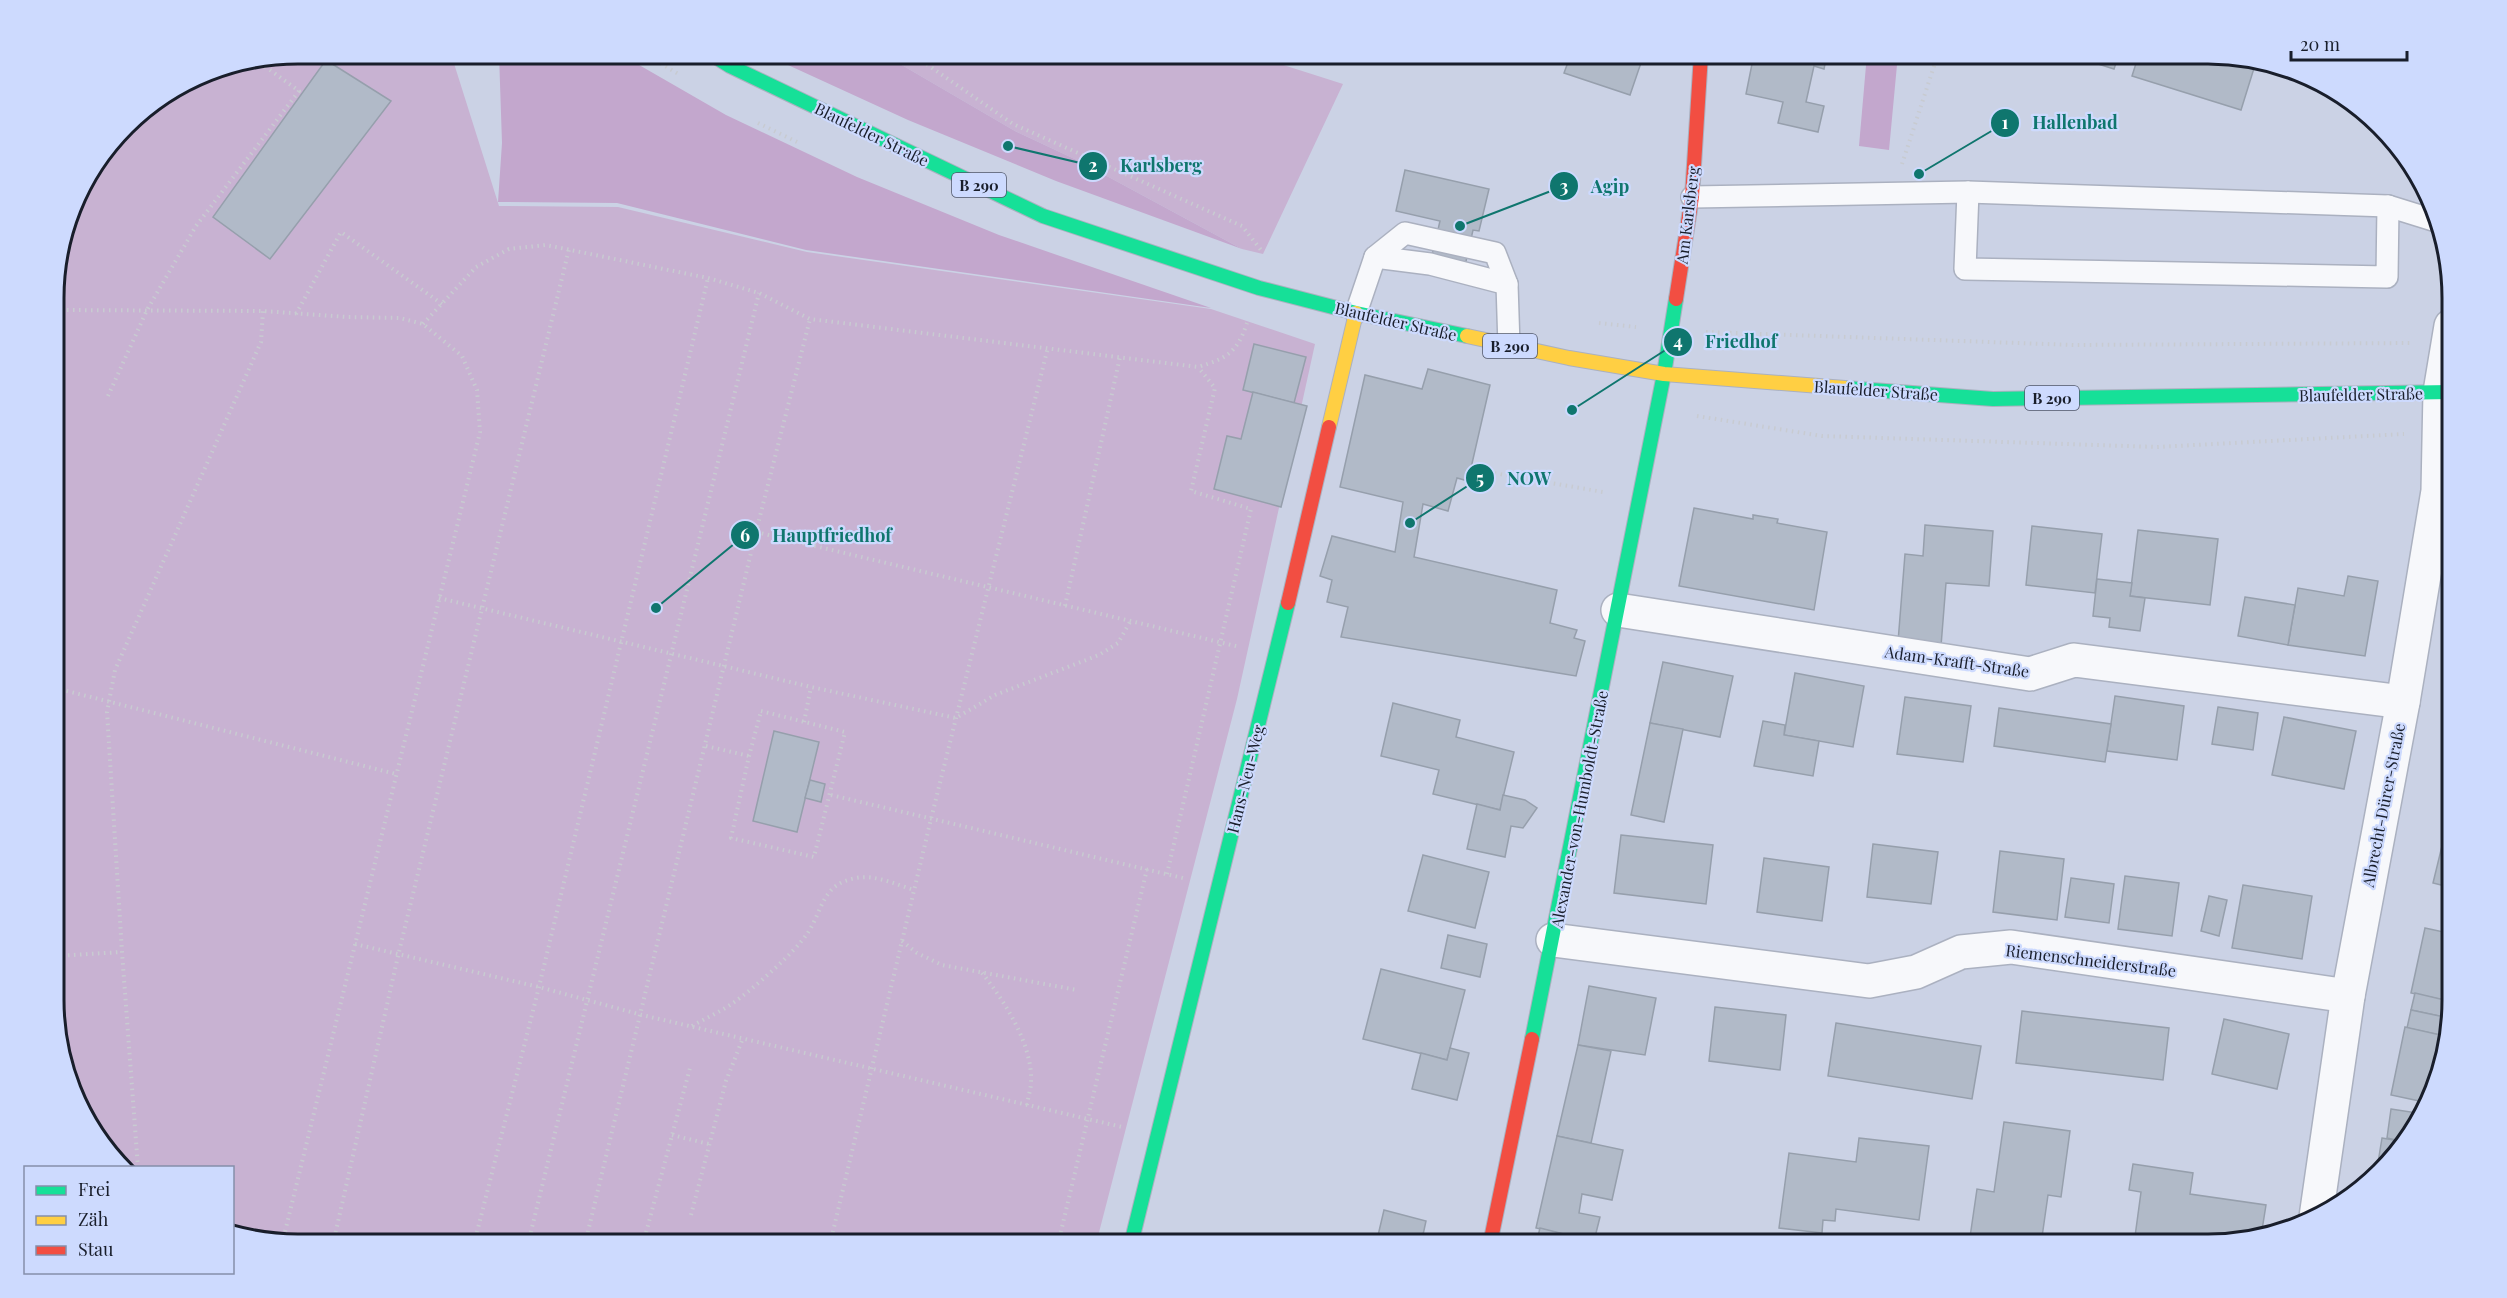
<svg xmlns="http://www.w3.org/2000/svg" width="2507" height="1298" viewBox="0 0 2507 1298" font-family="'Playfair Display',serif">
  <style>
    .green { fill: #c8b2d2 }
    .forest { fill: #c3a7cd }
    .building { fill: #b1bac8; stroke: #969fac; stroke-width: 1.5 }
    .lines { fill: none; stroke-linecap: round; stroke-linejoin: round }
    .lane-casing { stroke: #abb1c0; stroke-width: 24 }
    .street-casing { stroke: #abb1c0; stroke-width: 36 }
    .fast-casing { stroke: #abb1c0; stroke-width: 16 }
    .slow-casing { stroke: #abb1c0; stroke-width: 16 }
    .jam-casing { stroke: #abb1c0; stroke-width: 16 }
    .path { stroke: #c8cbd1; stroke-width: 4; stroke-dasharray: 1.5 4.5; stroke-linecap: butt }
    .lane { stroke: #f7f8fb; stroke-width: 21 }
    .street { stroke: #f7f8fb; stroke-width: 33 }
    .fast { stroke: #16e098; stroke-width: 14 }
    .slow { stroke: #ffcf43; stroke-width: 14 }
    .jam { stroke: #f24e42; stroke-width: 14 }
    .labels { text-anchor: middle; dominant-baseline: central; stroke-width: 4.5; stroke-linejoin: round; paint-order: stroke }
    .shield { fill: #cddafe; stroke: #4f566a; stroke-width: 1.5 }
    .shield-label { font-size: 15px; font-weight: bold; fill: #191e2b }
    .street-label { font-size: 16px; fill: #191e2b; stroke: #cddafe }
    .rim { fill: none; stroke: #191e2b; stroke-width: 3 }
    .leader { fill: none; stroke: #0f766e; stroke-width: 2 }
    .callout-dot { fill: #0f766e; stroke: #cddafe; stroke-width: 2 }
    .mark-label { font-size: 18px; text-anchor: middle; font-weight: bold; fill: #fff }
    .callout-label { font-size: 18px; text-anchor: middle; font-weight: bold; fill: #0f766e; stroke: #cddafe; stroke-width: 4.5; stroke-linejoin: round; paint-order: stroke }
  </style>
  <rect width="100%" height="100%" fill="#cbd2e5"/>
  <g class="green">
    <path d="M 298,54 L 451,54 L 499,206 L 618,207 L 807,252 L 1211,309 L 1315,344 L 1237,699 L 1096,1244 L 298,1244 L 233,1229 L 232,1168 L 123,1167 L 95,1136 L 56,1032 L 55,282 L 79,190 L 137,115 L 205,72 Z"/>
    <path d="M 883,54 L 1249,54 L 1343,84 L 1263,254 L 1242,249 L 1079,161 L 1015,131 Z"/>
  </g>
  <g class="forest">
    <path d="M 499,54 L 620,54 L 726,115 L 857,177 L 999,235 L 1211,308 L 806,250 L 617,203 L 498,202 L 502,143 Z"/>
    <path d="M 764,54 L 883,54 L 1015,131 L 1079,161 L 1242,249 L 1056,181 L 908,120 Z"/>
    <path d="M 1867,54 L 1898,54 L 1889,150 L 1859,146 Z"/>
  </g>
  <g class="building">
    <path d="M 1571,54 L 1644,54 L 1630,95 L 1564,73 Z"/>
    <path d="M 1754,54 L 1827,54 L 1824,69 L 1814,66 L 1806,102 L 1824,106 L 1818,132 L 1778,123 L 1783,102 L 1746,94 Z"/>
    <path d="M 2067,54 L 2119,54 L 2114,69 Z"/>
    <path d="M 2139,54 L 2209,54 L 2255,65 L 2241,110 L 2132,76 Z"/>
    <path d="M 326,60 L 391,101 L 270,259 L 213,217 Z"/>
    <path d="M 1405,170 L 1489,189 L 1479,231 L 1473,230 L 1462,279 L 1428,272 L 1440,221 L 1396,211 Z"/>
    <path d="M 1254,344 L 1306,357 L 1294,403 L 1243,390 Z"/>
    <path d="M 1428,369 L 1490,385 L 1468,481 L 1457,478 L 1448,511 L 1423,504 L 1414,557 L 1557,590 L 1550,623 L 1577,630 L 1574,638 L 1585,641 L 1576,676 L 1341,637 L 1348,607 L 1327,602 L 1332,580 L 1320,576 L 1332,536 L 1395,552 L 1403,502 L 1340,487 L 1365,375 L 1422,389 Z"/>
    <path d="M 1253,392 L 1307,406 L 1281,507 L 1214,489 L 1227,436 L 1241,439 Z"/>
    <path d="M 1694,508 L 1753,519 L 1753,515 L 1778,519 L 1777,523 L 1827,532 L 1814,610 L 1679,586 Z"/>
    <path d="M 1925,525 L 1993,531 L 1989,586 L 1946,583 L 1941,646 L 1898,642 L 1905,554 L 1923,556 Z"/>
    <path d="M 2032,526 L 2102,534 L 2095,593 L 2026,585 Z"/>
    <path d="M 2138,530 L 2218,539 L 2210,605 L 2130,596 Z"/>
    <path d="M 2348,576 L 2378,581 L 2365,656 L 2288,645 L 2298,588 L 2344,596 Z"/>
    <path d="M 2097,579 L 2132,583 L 2130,596 L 2145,598 L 2140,631 L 2109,627 L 2110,618 L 2093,616 Z"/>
    <path d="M 2245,597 L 2295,605 L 2288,645 L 2238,636 Z"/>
    <path d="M 1663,662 L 1733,676 L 1720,737 L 1650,723 Z"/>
    <path d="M 1795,673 L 1864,686 L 1853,747 L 1784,735 Z"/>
    <path d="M 2115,696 L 2184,706 L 2177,760 L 2107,751 Z"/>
    <path d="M 1905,697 L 1971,706 L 1963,762 L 1897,754 Z"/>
    <path d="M 1393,703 L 1460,720 L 1456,737 L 1514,752 L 1500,810 L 1433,794 L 1439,770 L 1381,756 Z"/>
    <path d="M 2218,707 L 2258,713 L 2253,750 L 2212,744 Z"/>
    <path d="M 1999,708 L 2111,724 L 2105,762 L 1994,746 Z"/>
    <path d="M 2284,717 L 2356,731 L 2344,789 L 2272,775 Z"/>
    <path d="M 1763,721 L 1785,725 L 1784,735 L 1819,741 L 1813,776 L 1754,766 Z"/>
    <path d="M 1650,723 L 1683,729 L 1664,822 L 1631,815 Z"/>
    <path d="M 774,731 L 819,742 L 797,832 L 753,821 Z"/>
    <path d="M 810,780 L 825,784 L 821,802 L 805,798 Z"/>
    <path d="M 1503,795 L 1525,800 L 1537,808 L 1523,828 L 1511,826 L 1505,857 L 1467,849 L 1477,804 L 1500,810 Z"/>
    <path d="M 2451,809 L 2452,810 L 2453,888 L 2433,883 Z"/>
    <path d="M 1621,835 L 1713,845 L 1706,904 L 1614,893 Z"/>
    <path d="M 1873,844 L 1938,852 L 1931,904 L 1867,897 Z"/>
    <path d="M 2000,851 L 2064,859 L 2057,920 L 1993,912 Z"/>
    <path d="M 1423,855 L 1489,872 L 1475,928 L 1408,911 Z"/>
    <path d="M 1764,858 L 1829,867 L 1822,921 L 1757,912 Z"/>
    <path d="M 2125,876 L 2179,883 L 2172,936 L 2118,929 Z"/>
    <path d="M 2071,878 L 2114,884 L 2109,923 L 2065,917 Z"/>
    <path d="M 2243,885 L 2312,896 L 2302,959 L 2232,948 Z"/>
    <path d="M 2209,896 L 2227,900 L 2219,936 L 2201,931 Z"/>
    <path d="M 2425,928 L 2453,934 L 2453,1002 L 2411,993 Z"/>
    <path d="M 1448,935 L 1487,944 L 1480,977 L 1441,968 Z"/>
    <path d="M 1381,969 L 1465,990 L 1447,1060 L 1363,1039 Z"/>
    <path d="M 1589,986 L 1656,998 L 1645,1055 L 1578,1045 Z"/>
    <path d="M 2415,993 L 2453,1002 L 2449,1018 L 2411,1010 Z"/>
    <path d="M 1715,1007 L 1786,1015 L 1780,1070 L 1709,1061 Z"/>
    <path d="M 2411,1010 L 2449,1018 L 2445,1036 L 2407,1028 Z"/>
    <path d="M 2022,1011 L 2169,1028 L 2163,1080 L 2016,1063 Z"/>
    <path d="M 2224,1019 L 2289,1034 L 2277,1089 L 2212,1074 Z"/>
    <path d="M 1836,1023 L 1981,1046 L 1972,1099 L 1828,1076 Z"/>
    <path d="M 2405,1027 L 2445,1036 L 2429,1103 L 2391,1095 Z"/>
    <path d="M 1578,1045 L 1611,1051 L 1591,1143 L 1557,1136 Z"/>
    <path d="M 1450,1048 L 1469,1053 L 1457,1100 L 1412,1089 L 1421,1053 L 1447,1060 Z"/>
    <path d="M 2391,1109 L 2424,1114 L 2405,1142 L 2387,1138 Z"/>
    <path d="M 2004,1122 L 2070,1131 L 2061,1197 L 2048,1195 L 2041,1244 L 1969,1244 L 1977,1189 L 1994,1192 Z"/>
    <path d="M 1557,1136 L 1623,1150 L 1612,1200 L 1582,1194 L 1579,1213 L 1600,1217 L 1594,1241 L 1536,1228 Z"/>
    <path d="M 1859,1138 L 1929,1146 L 1919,1220 L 1836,1209 L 1835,1221 L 1823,1220 L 1822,1233 L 1779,1228 L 1789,1153 L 1856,1162 Z"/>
    <path d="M 2382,1138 L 2405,1142 L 2392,1161 L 2376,1175 Z"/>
    <path d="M 2133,1164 L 2193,1173 L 2190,1194 L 2266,1205 L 2261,1236 L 2224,1243 L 2134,1244 L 2141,1192 L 2129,1190 Z"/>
    <path d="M 1384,1210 L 1426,1221 L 1421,1244 L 1376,1244 Z"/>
    <path d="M 1540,1228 L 1572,1236 L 1571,1244 L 1536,1244 Z"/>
    <path d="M 1319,1236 L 1357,1244 L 1317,1244 Z"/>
  </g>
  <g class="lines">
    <g class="lane-casing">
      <g id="lane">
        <path d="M 1968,192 L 1965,269 L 2387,277 L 2388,206"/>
        <path d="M 1692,197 L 1968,192 L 2388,206 L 2433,220"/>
        <path d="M 1375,257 L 1430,264 L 1507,284"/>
        <path d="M 1356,313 L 1375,257 L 1405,233 L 1495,253 L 1507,284 L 1509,346"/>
      </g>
    </g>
    <g class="street-casing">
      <g id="street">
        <path d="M 1618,610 L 2030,674 L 2074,660 L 2403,702"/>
        <path d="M 1553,940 L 1869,981 L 1916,972 L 1961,952 L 2011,947 L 2348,996"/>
        <path d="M 2316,1217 L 2348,996 L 2403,702 L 2438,491 L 2440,392 L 2451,326"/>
      </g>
    </g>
    <g class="fast-casing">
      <g id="fast">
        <path d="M 711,54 L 730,66 L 1043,216 L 1259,288 L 1356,313 L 1467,336"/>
        <path d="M 1845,388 L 1993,399 L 2451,392"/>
        <path d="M 1532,1039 L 1664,374 L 1676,299"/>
        <path d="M 1131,1244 L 1288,603"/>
      </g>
    </g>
    <g class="slow-casing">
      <g id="slow">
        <path d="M 1467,336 L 1569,358 L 1664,374 L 1845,388"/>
        <path d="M 1329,427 L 1356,313"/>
      </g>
    </g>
    <g class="jam-casing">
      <g id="jam">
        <path d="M 1676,299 L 1692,197 L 1701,54"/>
        <path d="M 1288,603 L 1329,427"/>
        <path d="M 1490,1244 L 1532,1039"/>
      </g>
    </g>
    <g class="path">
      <path d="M 645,54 L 680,75"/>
      <path d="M 912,54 L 1013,124 L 1242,226 L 1261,250"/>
      <path d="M 758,123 L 797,142"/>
      <path d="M 1902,164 L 1938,54"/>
      <path d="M 55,310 L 263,311 L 347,317 L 400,318 L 423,324 L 462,356 L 477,390 L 480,432 L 283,1240"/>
      <path d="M 296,314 L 341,232 L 442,304"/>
      <path d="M 1599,323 L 1636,327"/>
      <path d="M 423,324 L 476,267 L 509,249 L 546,245 L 708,278 L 759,293 L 810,319 L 1198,367 C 1227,358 1237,353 1247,323"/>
      <path d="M 1706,332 L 2074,345 L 2413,343"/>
      <path d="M 108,396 L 147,310 L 196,226 L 299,91 L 259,62"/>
      <path d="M 1697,416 L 1822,436 L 2157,447 L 2404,434"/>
      <path d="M 1471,469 L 1603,492"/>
      <path d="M 756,532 L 1240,647"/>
      <path d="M 439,598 L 811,687 L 956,718 L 995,695 L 1099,655 L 1118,643 L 1130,622"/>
      <path d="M 1065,606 L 1120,357"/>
      <path d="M 55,688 L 396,774"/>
      <path d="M 761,711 L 845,732 L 814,857 L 731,838 L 749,756 Z"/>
      <path d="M 804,722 L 811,687"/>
      <path d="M 706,746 L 749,756"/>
      <path d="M 831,795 L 1183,878"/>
      <path d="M 1167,874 L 1251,509 L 1191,491 L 1215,388 L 1198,367"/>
      <path d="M 902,941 L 917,953 L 942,965 L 1077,990"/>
      <path d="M 355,944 L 539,987 L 642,1015 L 1122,1127"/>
      <path d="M 56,956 L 122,952"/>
      <path d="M 982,973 C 1004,1000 1033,1045 1031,1082 C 1031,1089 1028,1097 1027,1105"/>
      <path d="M 692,1026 C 706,1018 720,1012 733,1003 C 752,990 794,953 807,934 C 823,911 821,884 856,878 C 875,874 897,885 914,890"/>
      <path d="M 672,1135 L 709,1144"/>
      <path d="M 138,1168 L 122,952 L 107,712 L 115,670 L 261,342 L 263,311"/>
      <path d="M 691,1215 L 726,1081 L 743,1038"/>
      <path d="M 333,1244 L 398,956 L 569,249"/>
      <path d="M 474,1244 L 539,987 L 708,278"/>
      <path d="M 528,1244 L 759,293"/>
      <path d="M 585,1244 L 756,532 L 810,319"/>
      <path d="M 643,1244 L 690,1068"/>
      <path d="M 830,1244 L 931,819 L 1048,347"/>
      <path d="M 1058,1244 L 1147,869"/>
    </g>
    <use href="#lane" class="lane"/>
    <use href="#street" class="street"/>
    <use href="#fast" class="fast"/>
    <use href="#slow" class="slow"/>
    <use href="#jam" class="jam"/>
  </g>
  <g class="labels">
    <g class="shield">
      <rect x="952" y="173" width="54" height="24" rx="4.5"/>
      <rect x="1483" y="334" width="54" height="24" rx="4.5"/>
      <rect x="2025" y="386" width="54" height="24" rx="4.5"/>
    </g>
    <g class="shield-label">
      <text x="979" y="185">B 290</text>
      <text x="1510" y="346">B 290</text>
      <text x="2052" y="398">B 290</text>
    </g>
    <g class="street-label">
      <text transform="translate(872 134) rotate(26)">Blaufelder Straße</text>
      <text transform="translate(1687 215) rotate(-83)">Am Karlsberg</text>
      <text transform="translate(1396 321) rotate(13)">Blaufelder Straße</text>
      <text transform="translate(1876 390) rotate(4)">Blaufelder Straße</text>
      <text transform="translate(2361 394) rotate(-1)">Blaufelder Straße</text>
      <text transform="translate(1957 661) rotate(8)">Adam-Krafft-Straße</text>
      <text transform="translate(1245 779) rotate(-76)">Hans-Neu-Weg</text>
      <text transform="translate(2383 805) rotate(-79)">Albrecht-Dürer-Straße</text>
      <text transform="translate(1579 809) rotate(-79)">Alexander-von-Humboldt-Straße</text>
      <text transform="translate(2091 960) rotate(7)">Riemenschneiderstraße</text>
    </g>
  </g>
  <path d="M0 0H2507V1298H0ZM298 64H2208A234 234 0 0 1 2442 298V1000A234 234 0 0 1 2208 1234H298A234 234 0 0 1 64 1000V298A234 234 0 0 1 298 64Z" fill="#cddafe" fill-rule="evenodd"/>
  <path class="rim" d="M298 64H2208A234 234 0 0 1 2442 298V1000A234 234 0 0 1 2208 1234H298A234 234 0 0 1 64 1000V298A234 234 0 0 1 298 64Z"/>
  <path class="leader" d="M1919 174L2005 123M1008 146L1093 166M1460 226L1564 186M1572 410L1678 342M1410 523L1480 478M656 608L745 535"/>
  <g class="callout-dot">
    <circle cx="1919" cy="174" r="6"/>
    <circle cx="1008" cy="146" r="6"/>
    <circle cx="1460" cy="226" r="6"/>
    <circle cx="1572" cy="410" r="6"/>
    <circle cx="1410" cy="523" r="6"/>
    <circle cx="656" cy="608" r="6"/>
    <circle cx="2005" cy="123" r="15"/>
    <circle cx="1093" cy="166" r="15"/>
    <circle cx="1564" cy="186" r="15"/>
    <circle cx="1678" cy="342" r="15"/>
    <circle cx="1480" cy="478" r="15"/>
    <circle cx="745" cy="535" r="15"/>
  </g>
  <g class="mark-label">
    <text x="2005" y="129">1</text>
    <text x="1093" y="172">2</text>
    <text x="1564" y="193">3</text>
    <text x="1678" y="348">4</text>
    <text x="1480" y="485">5</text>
    <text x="745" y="542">6</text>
  </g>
  <g class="callout-label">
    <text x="2075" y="129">Hallenbad</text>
    <text x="1161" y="172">Karlsberg</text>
    <text x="1610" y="193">Agip</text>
    <text x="1741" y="348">Friedhof</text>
    <text x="1529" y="485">NOW</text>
    <text x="832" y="542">Hauptfriedhof</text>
  </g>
  <rect x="24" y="1166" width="210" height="108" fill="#cddafe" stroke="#858faa" stroke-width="1.5"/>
  <rect x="36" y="1186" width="30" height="9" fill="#16e098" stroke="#858faa" stroke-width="1.5"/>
  <text x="78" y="1196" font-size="18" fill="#191e2b">Frei</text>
  <rect x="36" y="1216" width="30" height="9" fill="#ffcf43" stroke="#858faa" stroke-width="1.5"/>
  <text x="78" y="1226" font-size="18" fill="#191e2b">Zäh</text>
  <rect x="36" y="1246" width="30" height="9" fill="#f24e42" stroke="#858faa" stroke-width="1.5"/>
  <text x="78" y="1256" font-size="18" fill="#191e2b">Stau</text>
  <path d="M2291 51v9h116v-9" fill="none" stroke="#191e2b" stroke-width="3"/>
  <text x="2300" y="51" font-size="18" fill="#191e2b" stroke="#cddafe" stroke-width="4.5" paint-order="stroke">20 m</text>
</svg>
